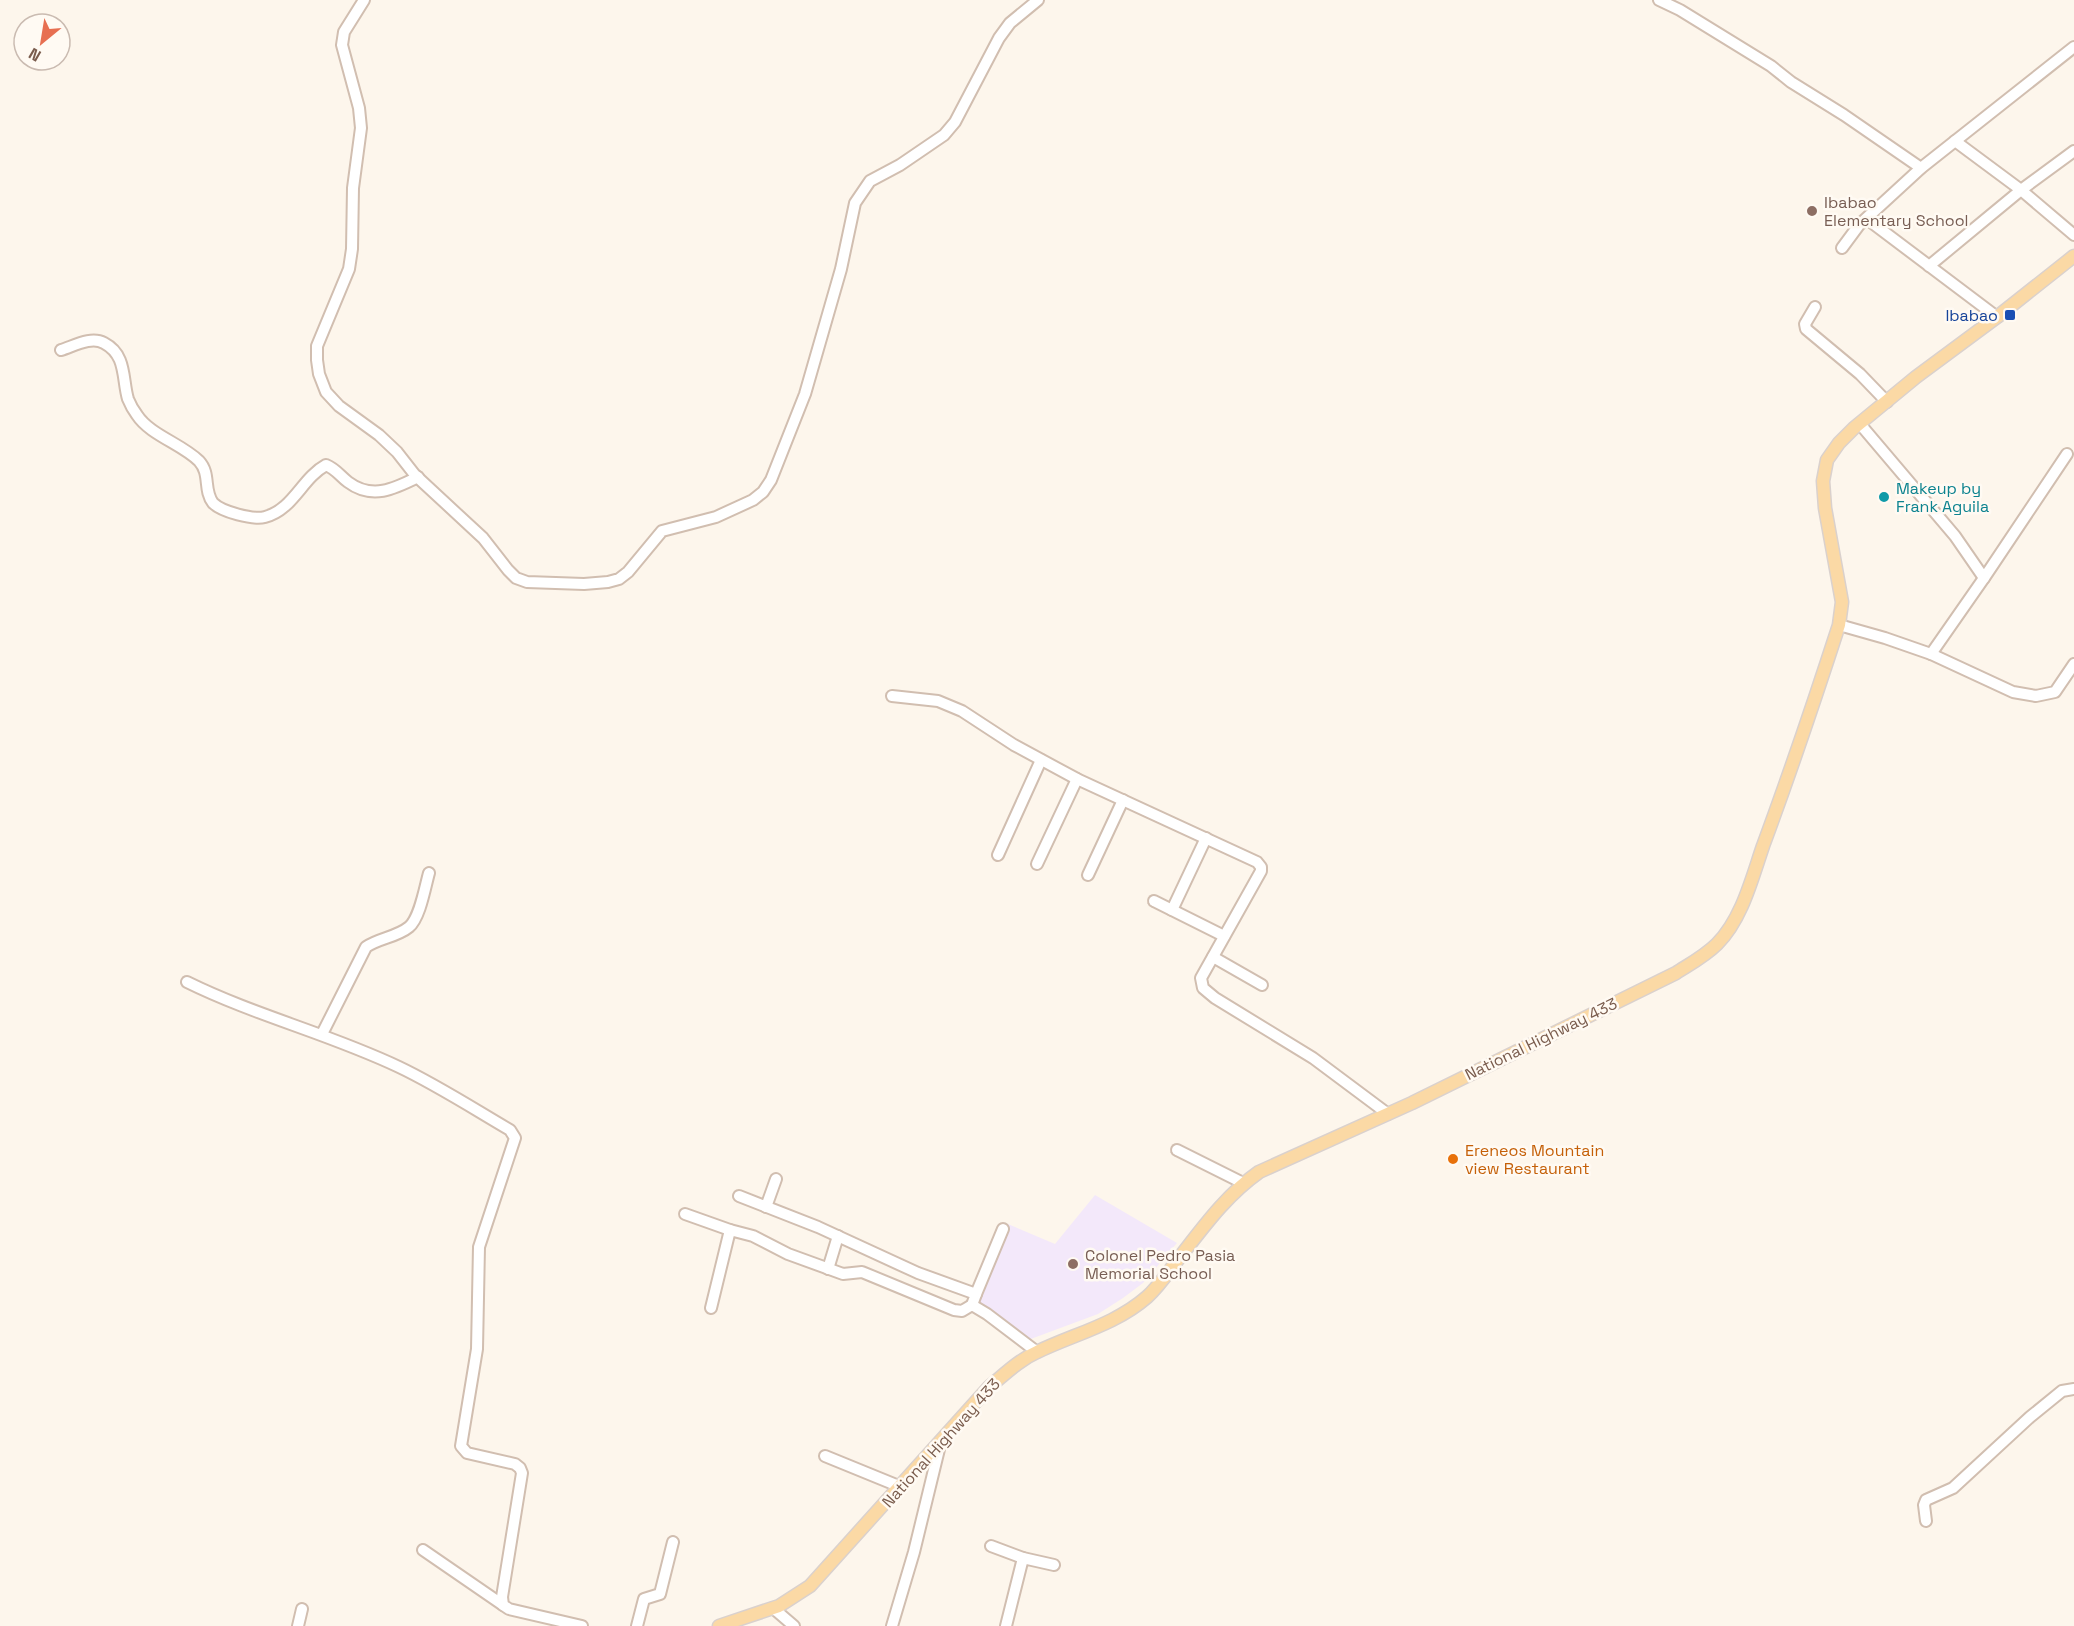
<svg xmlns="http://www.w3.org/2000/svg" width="2074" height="1626" viewBox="0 0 2074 1626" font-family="'Space Grotesk',sans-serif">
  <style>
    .education { fill: #f3e8fa }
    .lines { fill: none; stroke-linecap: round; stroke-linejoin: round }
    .minor-casing { stroke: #d1beb0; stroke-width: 14 }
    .major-casing { stroke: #dad1cd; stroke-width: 15 }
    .minor { stroke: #fff; stroke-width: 10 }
    .major { stroke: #fbd9a5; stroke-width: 12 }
    .education-dot { fill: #8d6e63; stroke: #fffaf3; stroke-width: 2 }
    .transit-dot { fill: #1a4fb4; stroke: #fffaf3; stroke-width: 2 }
    .culture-dot { fill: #0f9aa8; stroke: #fffaf3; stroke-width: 2 }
    .food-dot { fill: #e8710a; stroke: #fffaf3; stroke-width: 2 }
    .labels { text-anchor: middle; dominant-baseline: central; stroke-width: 5; stroke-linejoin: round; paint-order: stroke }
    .education-label { font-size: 16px; fill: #785e54; stroke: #fffaf3; text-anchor: start }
    .transit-label { font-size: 16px; fill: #164399; stroke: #fffaf3; text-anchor: end }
    .culture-label { font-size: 16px; fill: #0d838f; stroke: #fffaf3; text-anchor: start }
    .street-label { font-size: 16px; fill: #7a5c4d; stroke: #fffaf3 }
    .food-label { font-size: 16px; fill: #c56008; stroke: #fffaf3; text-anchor: start }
  </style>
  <rect width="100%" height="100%" fill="#fdf6ec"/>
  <path class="education" d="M 1095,1195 L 1177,1243 L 1143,1283 L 1123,1298 L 1098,1314 L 1020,1343 L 1010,1339 L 977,1313 L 972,1305 L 1003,1222 L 1055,1244 Z"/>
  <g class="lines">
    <g class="minor-casing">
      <g id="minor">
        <path d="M 364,0 L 344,32 L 342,45 L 359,108 L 361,128 L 353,188 L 352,249 L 349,269 L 317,346 L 317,360 L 319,374 L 326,392 L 339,406 L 379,435 L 397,452 L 415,475 L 483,538 L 508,570 L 516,578 L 527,582 L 584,584 L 608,582 L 619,579 L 628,572 L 662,531 L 716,517 L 753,500 L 763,492 L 771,480 L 805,394 L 841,269 L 855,203 L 870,181 L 900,165 L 944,135 L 955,122 L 999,38 L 1010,23 L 1038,0"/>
        <path d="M 1659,0 L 1680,10 L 1771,66 L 1791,82 L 1844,115 L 1921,168"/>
        <path d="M 1955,141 L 2021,190 L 2074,235"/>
        <path d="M 1867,219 L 1997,317"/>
        <path d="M 1842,248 L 1859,225 L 1921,168 L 2074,47"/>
        <path d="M 1929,266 L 2021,190 L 2074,151"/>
        <path d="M 1815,307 L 1805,324 L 1806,329 L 1860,374 L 1887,402"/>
        <path d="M 61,350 C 74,346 91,336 104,343 C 127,355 122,379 128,399 C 130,404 134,411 137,415 C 150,435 182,444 199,461 C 211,474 203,490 213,503 C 222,512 253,520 265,517 C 293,510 302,478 326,465 C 336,469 340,476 348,482 C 372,500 394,489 418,477"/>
        <path d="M 1860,424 L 1955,536 L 1984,578 L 2067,454"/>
        <path d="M 1839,625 L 1885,638 L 1931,654 L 2013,692 L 2036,696 L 2055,692 L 2074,664"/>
        <path d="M 1931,654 L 1984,578"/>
        <path d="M 892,696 L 938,701 L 962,711 L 1014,745 L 1077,779 L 1257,862 L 1261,867 L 1261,871 L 1201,978 L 1203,988 L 1215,998 L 1313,1058 L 1388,1114"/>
        <path d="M 998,855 L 1041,760"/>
        <path d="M 1037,864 L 1077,779"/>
        <path d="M 1088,875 L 1123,800"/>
        <path d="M 1154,901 L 1224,936"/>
        <path d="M 1172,910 L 1206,838"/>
        <path d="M 1213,957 L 1262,985"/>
        <path d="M 187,982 C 256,1016 330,1034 399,1067 C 437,1085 474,1109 510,1130 L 515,1138 L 479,1247 L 477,1349 L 461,1446 L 467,1453 L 515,1464 L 520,1468 L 522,1473 L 502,1597 L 503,1605 L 509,1609 L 582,1626"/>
        <path d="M 322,1034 L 366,947 C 379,938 397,937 409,927 C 420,918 425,887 429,873"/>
        <path d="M 1177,1150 L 1243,1183"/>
        <path d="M 739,1196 L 818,1227 L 918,1273 L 976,1294 L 972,1305"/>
        <path d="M 766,1207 L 776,1179"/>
        <path d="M 685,1214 L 730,1230"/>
        <path d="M 828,1269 L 838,1236"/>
        <path d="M 976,1294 L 1003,1229"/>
        <path d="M 711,1308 L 730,1230 L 753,1236 L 788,1254 L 843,1274 L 862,1272 L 954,1310 L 962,1311 L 972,1305 L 987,1314 L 1037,1352"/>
        <path d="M 825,1456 L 901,1487"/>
        <path d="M 1926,1521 L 1924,1505 L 1926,1500 L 1953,1488 L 2030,1417 L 2062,1391 L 2074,1389"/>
        <path d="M 991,1546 L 1023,1558"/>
        <path d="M 423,1550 L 503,1605"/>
        <path d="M 773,1608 L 794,1626"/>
        <path d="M 298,1626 L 302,1609"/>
        <path d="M 637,1626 L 644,1599 L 660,1594 L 673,1542"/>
        <path d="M 892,1626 L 914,1552 L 941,1441"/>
        <path d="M 1006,1626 L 1023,1558 L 1054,1565"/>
      </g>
    </g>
    <g class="major-casing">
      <path id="major" d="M 719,1626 L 779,1606 L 810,1586 L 989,1387 C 1005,1374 1019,1360 1037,1352 C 1074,1334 1115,1325 1147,1297 C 1158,1287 1167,1274 1176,1262 C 1202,1229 1225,1196 1259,1172 L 1412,1103 L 1676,973 C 1690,964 1705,956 1717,944 C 1742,919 1752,878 1763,846 C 1790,773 1815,699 1839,625 L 1842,602 L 1825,508 L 1823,481 L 1827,460 L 1839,443 L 1854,428 L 1916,377 L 1997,317 L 2074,256"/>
    </g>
    <use href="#minor" class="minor"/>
    <use href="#major" class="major"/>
  </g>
  <g class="education-dot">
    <circle cx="1812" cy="211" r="6"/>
    <circle cx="1073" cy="1264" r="6"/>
  </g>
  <rect class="transit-dot" x="2004" y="309" width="12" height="12" rx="3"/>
  <circle class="culture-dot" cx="1884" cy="497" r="6"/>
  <circle class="food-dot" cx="1453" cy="1159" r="6"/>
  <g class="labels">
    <g class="education-label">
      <text x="1824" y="202">Ibabao<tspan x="1824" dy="18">Elementary School</tspan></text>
      <text x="1085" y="1255">Colonel Pedro Pasia<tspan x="1085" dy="18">Memorial School</tspan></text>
    </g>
    <g class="transit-label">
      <text x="1998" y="315">Ibabao</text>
    </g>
    <g class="culture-label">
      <text x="1896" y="488">Makeup by<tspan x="1896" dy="18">Frank Aguila</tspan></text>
    </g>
    <g class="street-label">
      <text transform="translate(1541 1039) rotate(-26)">National Highway 433</text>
      <text transform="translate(941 1443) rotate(-48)">National Highway 433</text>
    </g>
    <g class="food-label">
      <text x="1465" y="1150">Ereneos Mountain<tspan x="1465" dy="18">view Restaurant</tspan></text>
    </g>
  </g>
  <g transform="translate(42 42) rotate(210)"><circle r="28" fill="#fffaf3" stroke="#cabbb1" stroke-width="1.5"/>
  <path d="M0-4.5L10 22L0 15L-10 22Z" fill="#e76f51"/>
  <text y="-9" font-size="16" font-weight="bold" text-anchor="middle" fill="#7a5c4d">N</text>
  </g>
</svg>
